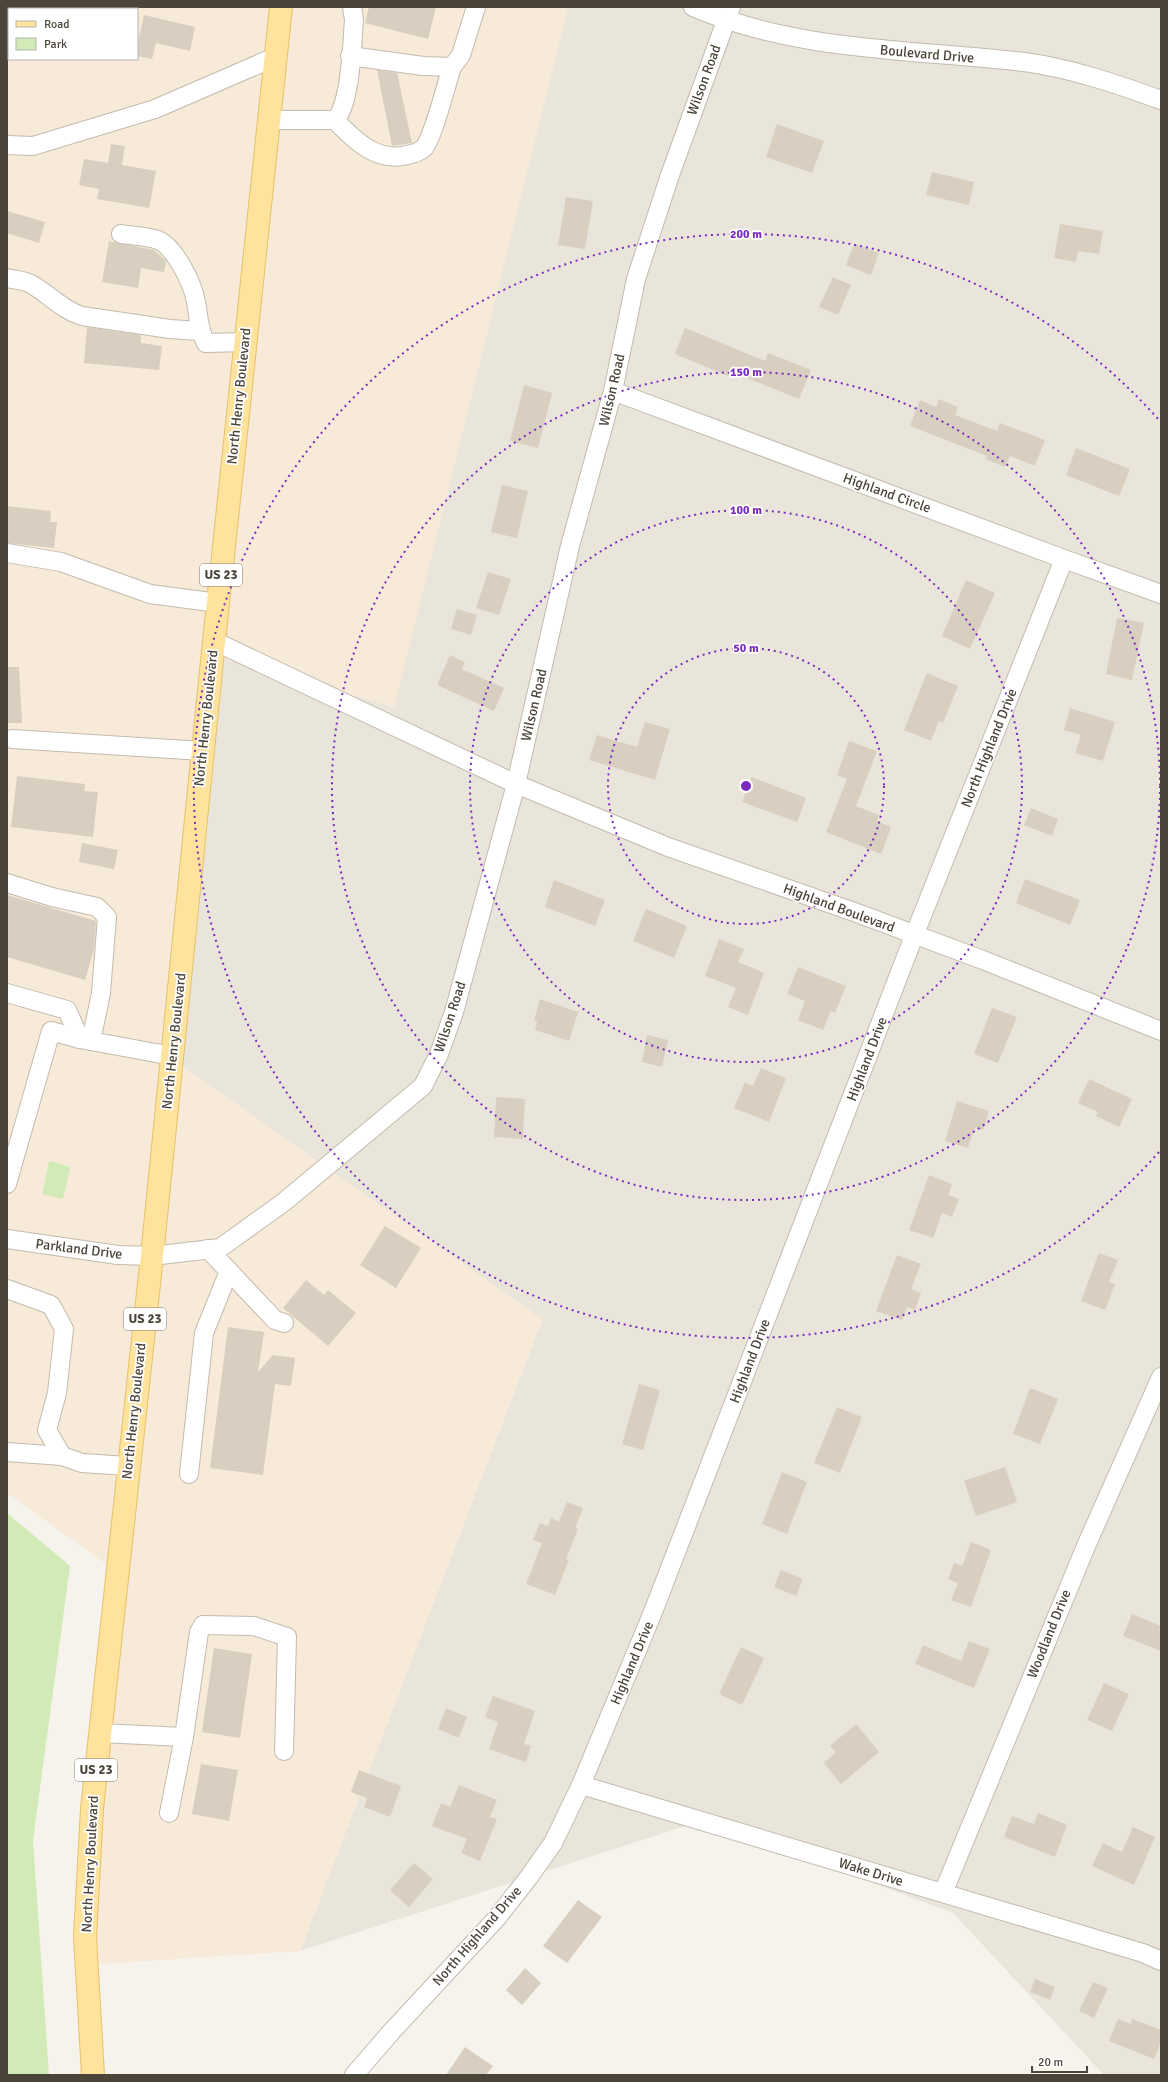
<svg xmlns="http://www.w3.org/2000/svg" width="1168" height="2082" viewBox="0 0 1168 2082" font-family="Signika,sans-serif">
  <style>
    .residential { fill: #eae5da }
    .commercial { fill: #f7ead8; fill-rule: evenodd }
    .green { fill: #d2eab5 }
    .building { fill: #d8cfc1 }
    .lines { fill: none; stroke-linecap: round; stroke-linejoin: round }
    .minor-casing { stroke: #c2bbae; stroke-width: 20 }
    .major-casing { stroke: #e6c16a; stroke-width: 24 }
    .minor { stroke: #fff; stroke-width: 18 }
    .major { stroke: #ffe39c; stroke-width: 22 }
    .ring { fill: none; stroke: #7b2cbf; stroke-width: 2; stroke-dasharray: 2 4 }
    .labels { text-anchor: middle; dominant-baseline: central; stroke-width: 3.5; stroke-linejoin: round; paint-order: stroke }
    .shield { fill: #fff; stroke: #817c74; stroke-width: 1 }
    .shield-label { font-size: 13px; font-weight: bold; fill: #4b4439 }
    .street-label { font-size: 14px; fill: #4b4439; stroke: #fff }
    .centre { fill: #7b2cbf; stroke: #fff; stroke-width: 2 }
    .ring-label { font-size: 12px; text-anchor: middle; font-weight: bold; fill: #7b2cbf; stroke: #fff; stroke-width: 3.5; stroke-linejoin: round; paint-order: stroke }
  </style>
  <rect width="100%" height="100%" fill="#f6f3ec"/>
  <path class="residential" d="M 568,7 L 1161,7 L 1161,2075 L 1104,2075 L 953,1913 L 704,1820 L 300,1951 L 542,1320 L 168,1056 L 209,654 L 394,707 Z"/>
  <path class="commercial" d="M 7,7 L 568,7 L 394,707 L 213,655 L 168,1056 L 542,1319 L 300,1951 L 85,1965 L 87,1742 L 120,1574 L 7,1493 ZM 9,9 L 137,9 L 137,59 L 9,59 Z"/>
  <g class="green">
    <path d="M 49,1161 L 70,1167 L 63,1199 L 42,1194 Z"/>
    <path d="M 7,1513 L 70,1566 L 33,1840 L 49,2075 L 7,2075 Z"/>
  </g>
  <g class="building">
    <path d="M 369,7 L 436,7 L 428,39 L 365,23 Z"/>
    <path d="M 144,15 L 195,27 L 190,51 L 156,43 L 152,59 L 137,56 L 137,47 Z"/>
    <path d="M 377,70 L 397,73 L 412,143 L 392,146 Z"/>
    <path d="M 777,124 L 824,141 L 812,173 L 766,157 Z"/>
    <path d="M 111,144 L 125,146 L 122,165 L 156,171 L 149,208 L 97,199 L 99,189 L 79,185 L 84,159 L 108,163 Z"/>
    <path d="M 932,172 L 974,182 L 969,205 L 926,195 Z"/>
    <path d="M 566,197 L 593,201 L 585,249 L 558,245 Z"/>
    <path d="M 7,211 L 45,222 L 39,243 L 7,233 Z"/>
    <path d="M 1060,224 L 1103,231 L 1099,254 L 1078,251 L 1076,262 L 1054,258 Z"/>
    <path d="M 109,241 L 154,250 L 166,261 L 164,272 L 141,268 L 138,288 L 102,282 Z"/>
    <path d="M 854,244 L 879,253 L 871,275 L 846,265 Z"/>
    <path d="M 833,277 L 851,285 L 838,315 L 819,307 Z"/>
    <path d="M 87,327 L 141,335 L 141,343 L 162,346 L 159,370 L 84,363 Z"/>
    <path d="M 685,328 L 765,361 L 768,353 L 811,370 L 799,399 L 735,373 L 733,378 L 675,354 Z"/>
    <path d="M 524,385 L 552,393 L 538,448 L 510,441 Z"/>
    <path d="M 939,399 L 958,407 L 955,415 L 997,431 L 1000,423 L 1045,440 L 1035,466 L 1010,456 L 1005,467 L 985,459 L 987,456 L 910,426 L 920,400 L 936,407 Z"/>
    <path d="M 1076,448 L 1130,469 L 1119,496 L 1066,475 Z"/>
    <path d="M 502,485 L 528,491 L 517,538 L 491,532 Z"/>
    <path d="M 7,506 L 51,511 L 50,522 L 57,522 L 54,548 L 7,543 Z"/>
    <path d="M 488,572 L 511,579 L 499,615 L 476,608 Z"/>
    <path d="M 966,580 L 995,593 L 970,649 L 942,636 Z"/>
    <path d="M 457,609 L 477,615 L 471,635 L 451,629 Z"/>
    <path d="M 1117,618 L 1144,623 L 1132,680 L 1106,674 Z"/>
    <path d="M 450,655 L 465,662 L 462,669 L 504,688 L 494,711 L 437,685 Z"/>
    <path d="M 7,667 L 19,667 L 22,723 L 7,723 Z"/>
    <path d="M 927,673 L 958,686 L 943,723 L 939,721 L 931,741 L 904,730 Z"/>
    <path d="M 1070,708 L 1115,722 L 1103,761 L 1075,753 L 1081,735 L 1064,730 Z"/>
    <path d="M 645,722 L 670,729 L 655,780 L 589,760 L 597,735 L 637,747 Z"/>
    <path d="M 849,741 L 877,751 L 856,806 L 879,815 L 877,821 L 891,827 L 881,854 L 826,832 L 847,779 L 837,775 Z"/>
    <path d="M 17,776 L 85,784 L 84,791 L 98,792 L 93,837 L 11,827 Z"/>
    <path d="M 752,777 L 806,798 L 797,822 L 742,802 Z"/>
    <path d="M 1031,808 L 1058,819 L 1052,836 L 1024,825 Z"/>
    <path d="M 82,843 L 118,850 L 114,869 L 79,862 Z"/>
    <path d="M 1025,879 L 1080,900 L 1070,925 L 1016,903 Z"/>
    <path d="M 554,880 L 605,900 L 595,926 L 545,907 Z"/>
    <path d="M 7,895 L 96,921 L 94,949 L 85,980 L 7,957 Z"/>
    <path d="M 646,909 L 687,926 L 674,958 L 633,941 Z"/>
    <path d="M 719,939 L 744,949 L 738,962 L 764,973 L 748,1015 L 728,1007 L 736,988 L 705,976 Z"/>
    <path d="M 798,967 L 846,986 L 835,1013 L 831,1011 L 823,1030 L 798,1020 L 805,1001 L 787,994 Z"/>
    <path d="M 540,999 L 578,1012 L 569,1041 L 535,1030 L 537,1021 L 534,1020 Z"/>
    <path d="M 992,1008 L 1017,1017 L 998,1063 L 974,1054 Z"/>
    <path d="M 647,1035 L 668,1040 L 662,1067 L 642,1062 Z"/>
    <path d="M 761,1068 L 786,1078 L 769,1122 L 734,1108 L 745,1082 L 753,1086 Z"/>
    <path d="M 1089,1079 L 1132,1099 L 1119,1127 L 1096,1116 L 1098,1112 L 1078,1103 Z"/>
    <path d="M 496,1097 L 525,1099 L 523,1139 L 494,1137 Z"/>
    <path d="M 957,1101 L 989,1111 L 983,1130 L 975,1128 L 968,1148 L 945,1141 Z"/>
    <path d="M 929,1175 L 952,1184 L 948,1195 L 959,1199 L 952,1217 L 942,1213 L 933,1238 L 909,1230 Z"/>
    <path d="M 385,1226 L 421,1248 L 396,1288 L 360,1265 Z"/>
    <path d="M 1099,1253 L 1118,1260 L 1109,1282 L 1115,1284 L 1105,1310 L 1081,1301 Z"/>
    <path d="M 897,1255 L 921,1264 L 911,1289 L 921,1293 L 915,1310 L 907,1307 L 902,1320 L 876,1311 Z"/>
    <path d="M 306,1280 L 324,1295 L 328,1290 L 356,1313 L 328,1346 L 283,1308 Z"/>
    <path d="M 228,1327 L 264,1332 L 258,1372 L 273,1355 L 295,1358 L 291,1386 L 275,1384 L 263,1475 L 210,1468 Z"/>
    <path d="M 639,1384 L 660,1390 L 643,1450 L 622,1444 Z"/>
    <path d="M 1030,1388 L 1058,1399 L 1040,1444 L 1013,1434 Z"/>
    <path d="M 837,1407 L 862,1417 L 840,1473 L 814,1463 Z"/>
    <path d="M 1005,1467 L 1017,1502 L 976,1516 L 964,1481 Z"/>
    <path d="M 782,1472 L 807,1482 L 787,1534 L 762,1524 Z"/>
    <path d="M 567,1502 L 583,1508 L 575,1528 L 578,1529 L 566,1559 L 569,1560 L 555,1595 L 526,1584 L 542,1543 L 533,1540 L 540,1523 L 548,1526 L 551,1518 L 559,1522 Z"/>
    <path d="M 971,1542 L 991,1550 L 971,1607 L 951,1600 L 958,1583 L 948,1579 L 954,1563 L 962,1566 Z"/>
    <path d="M 781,1570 L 803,1579 L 796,1596 L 774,1587 Z"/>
    <path d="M 1132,1614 L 1161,1626 L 1161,1651 L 1123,1636 Z"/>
    <path d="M 969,1641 L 990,1649 L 974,1688 L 915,1664 L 923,1645 L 961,1661 Z"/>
    <path d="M 741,1647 L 764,1658 L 742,1705 L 719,1694 Z"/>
    <path d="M 214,1648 L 252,1654 L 240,1738 L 202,1732 Z"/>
    <path d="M 1104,1683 L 1129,1694 L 1112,1731 L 1087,1720 Z"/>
    <path d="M 493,1696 L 535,1711 L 524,1744 L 531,1746 L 526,1762 L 489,1749 L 498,1722 L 485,1717 Z"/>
    <path d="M 446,1708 L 467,1717 L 459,1738 L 438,1729 Z"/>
    <path d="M 856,1724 L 879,1752 L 841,1784 L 824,1763 L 836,1752 L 830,1746 Z"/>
    <path d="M 201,1764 L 238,1770 L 229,1821 L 192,1814 Z"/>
    <path d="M 359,1770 L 401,1786 L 390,1817 L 364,1807 L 367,1798 L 351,1792 Z"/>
    <path d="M 459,1785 L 497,1800 L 490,1817 L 497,1819 L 480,1861 L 461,1853 L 467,1839 L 432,1826 L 441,1803 L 450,1807 Z"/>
    <path d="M 1038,1813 L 1067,1825 L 1055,1857 L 1004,1837 L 1012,1816 L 1034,1824 Z"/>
    <path d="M 1133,1827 L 1155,1837 L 1134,1885 L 1092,1866 L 1103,1843 L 1122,1852 Z"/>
    <path d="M 414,1863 L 433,1879 L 409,1907 L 390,1890 Z"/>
    <path d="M 578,1900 L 602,1917 L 567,1963 L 543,1946 Z"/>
    <path d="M 525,1968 L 541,1983 L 522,2005 L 506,1990 Z"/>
    <path d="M 1035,1979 L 1055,1987 L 1050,2000 L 1030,1992 Z"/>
    <path d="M 1093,1982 L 1108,1988 L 1094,2018 L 1079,2011 Z"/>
    <path d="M 1118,2019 L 1131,2024 L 1132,2019 L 1161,2030 L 1161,2041 L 1154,2059 L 1109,2041 Z"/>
    <path d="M 465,2047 L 493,2066 L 486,2075 L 446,2075 Z"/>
  </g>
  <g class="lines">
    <g class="minor-casing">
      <g id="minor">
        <path d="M 693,7 C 798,52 912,49 1024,62 C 1070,68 1117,84 1161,100"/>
        <path d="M 350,56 L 423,66 L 452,67 L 461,55 L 476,7"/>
        <path d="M 269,120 L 335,120 C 351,104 352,43 354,20 L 352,7"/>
        <path d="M 335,120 C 354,140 377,163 407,155 C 413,154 419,152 424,148 C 434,135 446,85 452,67"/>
        <path d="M 7,145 L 33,146 L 155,109 L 275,57"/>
        <path d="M 121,234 C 132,236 147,236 158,240 C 175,247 193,284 196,302 C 199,317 198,329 206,343 L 245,342"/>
        <path d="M 7,278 C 15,280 24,280 31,284 C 49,294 62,310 82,316 L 170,329 L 199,331"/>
        <path d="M 613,391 L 1064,559 L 1161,594"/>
        <path d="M 7,553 L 61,562 L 150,594 L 218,603"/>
        <path d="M 214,641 L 516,784 L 668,847 L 857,913 L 983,960 L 1161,1031"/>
        <path d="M 12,739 L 203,751"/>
        <path d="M 7,883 L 52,897 L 97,907 L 107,917 L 101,993 L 91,1041"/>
        <path d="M 7,993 L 67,1010 L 80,1039 L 172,1056"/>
        <path d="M 7,1184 L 51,1031 L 80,1039"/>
        <path d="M 7,1239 L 118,1255 L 152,1256 L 220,1248 L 284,1202 L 423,1086 L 439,1054 L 454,1012 L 516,784 L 570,546 L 613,391 L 636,279 L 670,175 L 731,7"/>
        <path d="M 208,1249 L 275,1320 L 284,1323"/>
        <path d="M 7,1289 L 51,1305 L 64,1329 L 57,1393 L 47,1430 L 62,1456 L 82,1463 L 128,1466"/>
        <path d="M 7,1452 L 62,1456"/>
        <path d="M 189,1474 L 204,1333 L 229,1271"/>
        <path d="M 100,1733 L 184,1737 L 169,1813"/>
        <path d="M 184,1737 L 199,1632 L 203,1625 L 254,1626 L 287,1637 L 284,1751"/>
        <path d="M 581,1785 L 1083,1935 L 1143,1953 L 1161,1961"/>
        <path d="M 943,1893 L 1086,1546 L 1161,1377"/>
        <path d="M 354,2075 L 392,2031 L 496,1919 L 529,1877 L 553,1843 L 581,1785 L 653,1612 L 914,936 L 1064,559"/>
      </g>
    </g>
    <g class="major-casing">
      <path id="major" d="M 93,2075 L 85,1937 L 92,1809 L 152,1256 L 214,641 L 281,7"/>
    </g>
    <use href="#minor" class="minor"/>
    <use href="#major" class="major"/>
  </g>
  <g class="ring">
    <circle cx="746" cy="786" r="138"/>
    <circle cx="746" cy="786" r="276"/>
    <circle cx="746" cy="786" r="414"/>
    <path d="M1159 1152A552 552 0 1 1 1159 420"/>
  </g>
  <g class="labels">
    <g class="shield">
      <rect x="200" y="564" width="42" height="22" rx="3"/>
      <rect x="124" y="1308" width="42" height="22" rx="3"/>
      <rect x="75" y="1759" width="42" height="22" rx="3"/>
    </g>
    <g class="shield-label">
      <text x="221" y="575">US 23</text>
      <text x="145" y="1319">US 23</text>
      <text x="96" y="1770">US 23</text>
    </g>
    <g class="street-label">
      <text transform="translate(927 54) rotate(5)">Boulevard Drive</text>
      <text transform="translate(704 80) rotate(-70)">Wilson Road</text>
      <text transform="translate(612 390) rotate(-77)">Wilson Road</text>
      <text transform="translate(239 396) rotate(-84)">North Henry Boulevard</text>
      <text transform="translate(887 493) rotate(20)">Highland Circle</text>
      <text transform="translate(534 705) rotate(-77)">Wilson Road</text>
      <text transform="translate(206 718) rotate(-84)">North Henry Boulevard</text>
      <text transform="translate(989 748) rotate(-68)">North Highland Drive</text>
      <text transform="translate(839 908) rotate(20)">Highland Boulevard</text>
      <text transform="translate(450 1017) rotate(-72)">Wilson Road</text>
      <text transform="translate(174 1041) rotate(-84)">North Henry Boulevard</text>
      <text transform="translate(867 1059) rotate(-69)">Highland Drive</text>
      <text transform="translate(79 1249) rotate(7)">Parkland Drive</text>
      <text transform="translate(750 1361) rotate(-69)">Highland Drive</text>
      <text transform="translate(134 1411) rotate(-84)">North Henry Boulevard</text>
      <text transform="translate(1049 1634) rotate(-68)">Woodland Drive</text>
      <text transform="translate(632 1663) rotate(-67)">Highland Drive</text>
      <text transform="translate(90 1864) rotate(-87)">North Henry Boulevard</text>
      <text transform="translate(871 1872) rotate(17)">Wake Drive</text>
      <text transform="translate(477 1936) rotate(-49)">North Highland Drive</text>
    </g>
  </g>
  <circle cx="746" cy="786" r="6" class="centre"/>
  <g class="ring-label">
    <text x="746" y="238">200 m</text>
    <text x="746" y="376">150 m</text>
    <text x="746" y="514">100 m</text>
    <text x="746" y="652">50 m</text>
  </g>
  <rect width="1168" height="2082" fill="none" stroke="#4b4439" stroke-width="16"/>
  <rect x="8" y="8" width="130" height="52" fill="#ffffff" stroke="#b7b4b0"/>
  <rect x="16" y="21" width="20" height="6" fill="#ffe39c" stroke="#b7b4b0"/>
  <text x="44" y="28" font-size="12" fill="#4b4439">Road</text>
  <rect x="16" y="38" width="20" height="12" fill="#d2eab5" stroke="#b7b4b0"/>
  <text x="44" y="48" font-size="12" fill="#4b4439">Park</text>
  <path d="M1032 2066v6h55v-6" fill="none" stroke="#4b4439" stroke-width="2"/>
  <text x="1038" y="2066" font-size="12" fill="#4b4439" stroke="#ffffff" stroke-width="3" paint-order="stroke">20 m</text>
</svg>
